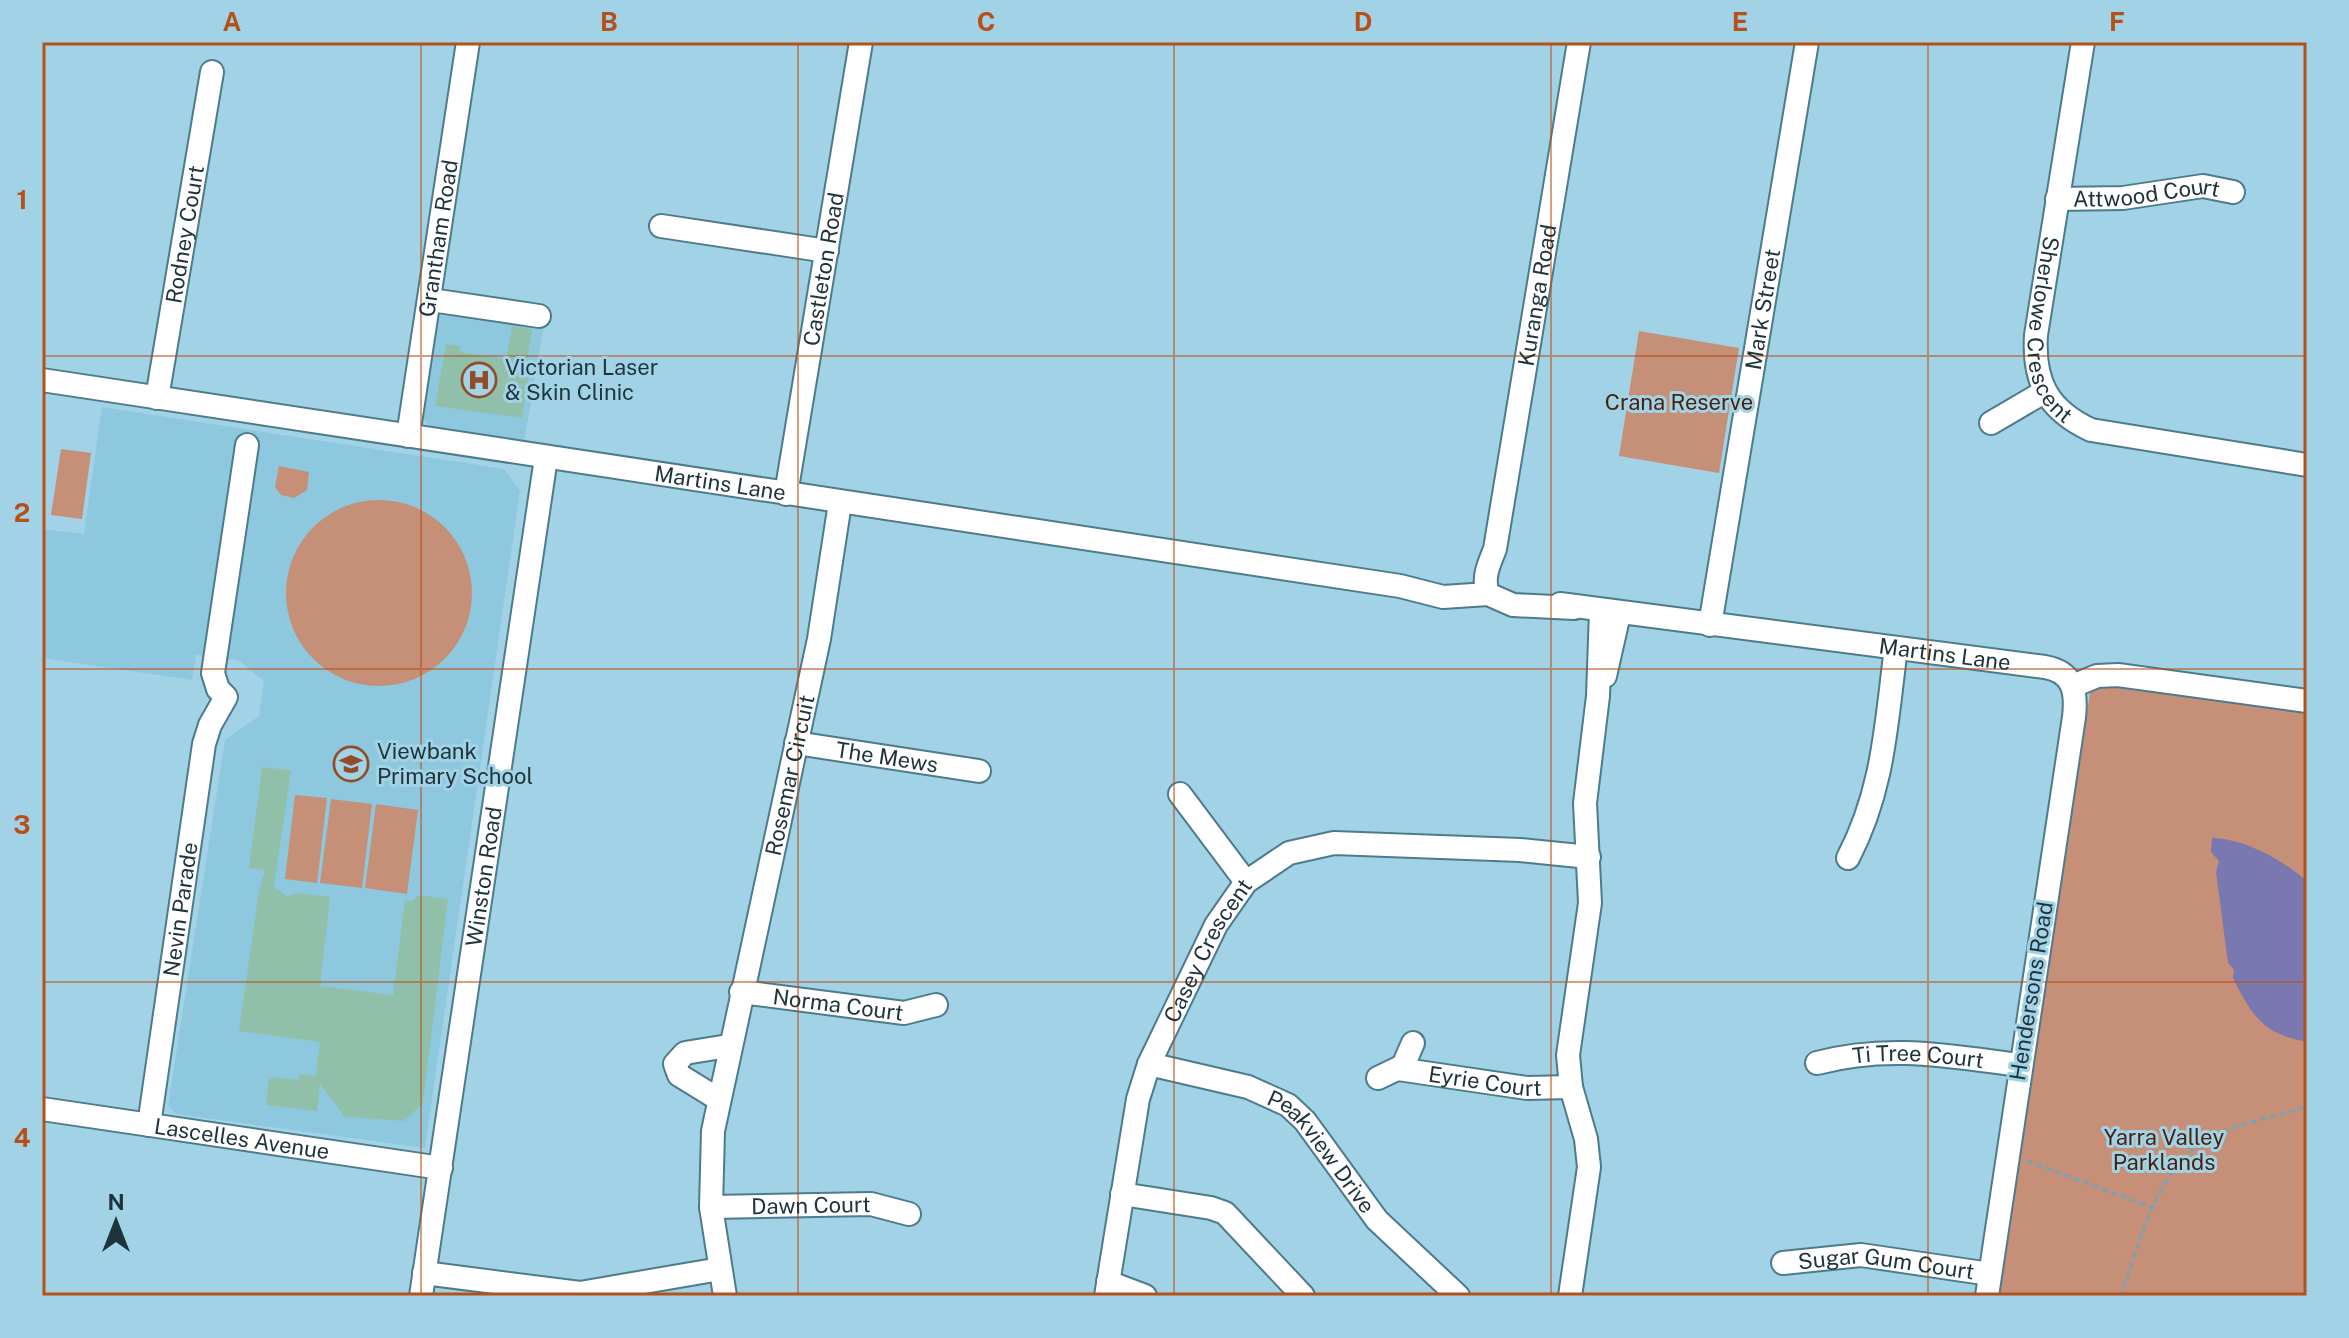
<svg xmlns="http://www.w3.org/2000/svg" width="2349" height="1338" viewBox="0 0 2349 1338" font-family="'Public Sans',sans-serif">
  <style>
    .built { fill: #8ec8df }
    .green { fill: #c68f77 }
    .water { fill: #7978b1 }
    .building { fill: #91c0aa }
    .lines { fill: none; stroke-linecap: round; stroke-linejoin: round }
    .minor-casing { stroke: #4d7b8d; stroke-width: 26 }
    .path { stroke: #7aa2b2; stroke-width: 3; stroke-dasharray: 6 4; stroke-linecap: butt }
    .minor { stroke: #fff; stroke-width: 22 }
    .grid { fill: none; stroke: #b65018; stroke-width: 2; stroke-opacity: 0.55 }
    .labels { text-anchor: middle; dominant-baseline: central; stroke-width: 6; stroke-linejoin: round; paint-order: stroke }
    .street-label { font-size: 22px; fill: #1f333a; stroke: #a2d2e6 }
    .poi-label { font-size: 22px; fill: #1f333a; stroke: #a2d2e6; text-anchor: start }
    .park-label { font-size: 22px; fill: #471f0a; stroke: #a2d2e6 }
    .neatline { fill: none; stroke: #b65018; stroke-width: 3 }
    .grid-label { font-size: 26px; text-anchor: middle; font-weight: bold; fill: #b65018 }
  </style>
  <rect width="100%" height="100%" fill="#a2d2e6"/>
  <g class="built">
    <path d="M 440,297 L 546,312 L 524,443 L 432,428 L 424,420 L 422,408 Z"/>
    <path d="M 102,407 L 504,469 L 520,491 L 425,1148 L 176,1114 L 168,1106 L 225,740 L 259,716 L 264,681 L 238,660 L 196,655 L 192,680 L 42,658 L 42,529 L 84,534 Z"/>
  </g>
  <g class="green">
    <path d="M 1639,331 L 1739,348 L 1719,473 L 1619,456 Z"/>
    <path d="M 61,449 L 91,453 L 82,519 L 51,515 Z"/>
    <path d="M 279,466 L 309,472 L 307,490 L 294,498 L 281,495 L 275,487 Z"/>
    <circle cx="379" cy="593" r="93"/>
    <path d="M 2102,683 L 2307,711 L 2307,1296 L 1996,1296 L 2090,693 Z"/>
    <path d="M 295,795 L 327,798 L 317,883 L 285,879 Z"/>
    <path d="M 331,799 L 372,804 L 362,888 L 320,883 Z"/>
    <path d="M 376,804 L 418,810 L 407,894 L 365,888 Z"/>
  </g>
  <path class="water" d="M 2212,838 C 2246,839 2282,860 2307,881 L 2307,1042 C 2263,1034 2252,1016 2233,978 L 2234,970 L 2228,963 L 2216,872 L 2219,861 L 2211,852 Z"/>
  <g class="building">
    <path d="M 512,326 L 532,329 L 527,362 L 531,362 L 522,418 L 435,406 L 446,344 L 461,346 L 460,352 L 506,359 Z"/>
    <path d="M 262,767 L 291,770 L 274,887 L 287,896 L 297,893 L 330,897 L 320,986 L 393,995 L 405,900 L 413,901 L 419,895 L 448,899 L 423,1103 L 404,1121 L 345,1117 L 320,1084 L 317,1111 L 266,1105 L 269,1077 L 298,1080 L 299,1074 L 316,1076 L 320,1042 L 239,1031 L 259,891 L 265,870 L 249,868 Z"/>
  </g>
  <g class="lines">
    <g class="minor-casing">
      <g id="minor">
        <path id="s1" d="M 2083,42 L 2036,335 C 2033,382 2048,410 2091,430 L 2307,465"/>
        <path id="s2" d="M 2057,199 L 2123,198 L 2203,186 L 2233,192"/>
        <path d="M 661,226 L 827,251"/>
        <path d="M 431,300 L 539,316"/>
        <path id="s3" d="M 42,380 L 1400,586 L 1443,597 L 1488,594 L 1513,605 L 1574,608"/>
        <path id="s4" d="M 157,398 L 212,72"/>
        <path d="M 1991,423 L 2044,392"/>
        <path id="s5" d="M 408,436 L 468,42"/>
        <path id="s6" d="M 786,494 L 861,42"/>
        <path id="s7" d="M 1488,594 C 1482,578 1489,564 1495,549 L 1579,42"/>
        <path id="s8" d="M 1560,604 L 2045,667 C 2073,672 2077,691 2074,717 L 1987,1296"/>
        <path id="s9" d="M 1710,625 L 1807,42"/>
        <path d="M 1605,676 L 1619,614"/>
        <path d="M 2073,686 L 2097,676 L 2118,675 L 2307,701"/>
        <path id="s10" d="M 796,743 L 979,771"/>
        <path d="M 1180,794 L 1246,882"/>
        <path d="M 1848,858 C 1884,789 1886,724 1896,648"/>
        <path id="s11" d="M 741,992 L 904,1013 L 936,1005"/>
        <path id="s12" d="M 1817,1063 C 1888,1044 1948,1056 2019,1065"/>
        <path id="s13" d="M 1149,1064 L 1248,1087 L 1288,1105 L 1305,1121 L 1377,1220 L 1458,1296"/>
        <path id="s14" d="M 1398,1069 L 1527,1088 L 1571,1087"/>
        <path d="M 1378,1078 L 1403,1066 L 1413,1043"/>
        <path d="M 718,1099 L 679,1075 L 675,1064 L 685,1053 L 728,1046"/>
        <path id="s15" d="M 42,1109 L 441,1168"/>
        <path id="s16" d="M 149,1125 L 204,744 L 210,725 L 226,697 L 218,689 L 213,673 L 247,445"/>
        <path d="M 1122,1194 L 1211,1208 L 1225,1213 L 1303,1296"/>
        <path id="s17" d="M 711,1207 L 871,1204 L 909,1214"/>
        <path id="s18" d="M 1783,1263 L 1861,1255 L 1990,1274"/>
        <path d="M 424,1273 L 580,1293 L 720,1269"/>
        <path d="M 1108,1282 L 1145,1296"/>
        <path id="s19" d="M 421,1296 L 546,458"/>
        <path id="s20" d="M 725,1296 L 711,1207 L 713,1131 L 819,639 L 840,503"/>
        <path id="s21" d="M 1106,1296 L 1138,1099 L 1149,1064 L 1216,925 L 1246,882 L 1289,853 L 1334,843 L 1520,850 L 1589,857"/>
        <path d="M 1570,1296 L 1589,1167 L 1586,1139 L 1571,1087 L 1568,1055 L 1590,903 L 1585,803 L 1598,696 L 1601,611"/>
      </g>
    </g>
    <g class="path">
      <path d="M 2027,1161 L 2151,1207"/>
      <path d="M 2120,1296 C 2144,1236 2156,1157 2224,1131 C 2251,1121 2280,1115 2307,1107"/>
    </g>
    <use href="#minor" class="minor"/>
  </g>
  <path class="grid" d="M 421,42 L 421,1296M 798,42 L 798,1296M 1174,42 L 1174,1296M 1551,42 L 1551,1296M 1928,42 L 1928,1296M 42,356 L 2307,356M 42,669 L 2307,669M 42,982 L 2307,982"/>
  <defs>
    <g id="hospital-ring" transform="scale(1.8)"><circle r="9.5" fill="#a2d2e6" stroke="#934b28" stroke-width="1.5"/><path d="M-5-5h3v3.5h4V-5h3V5h-3V1.5h-4V5h-3Z" fill="#934b28"/></g>
    <g id="school-ring" transform="scale(1.8)"><circle r="9.5" fill="#a2d2e6" stroke="#934b28" stroke-width="1.5"/><path d="M0-5L7-2L0 1L-7-2ZM-4 1L0 2.5L4 1V4Q0 6-4 4Z" fill="#934b28"/></g>
  </defs>
  <g fill-rule="evenodd">
    <use href="#hospital-ring" x="479" y="380"/>
    <use href="#school-ring" x="351" y="764"/>
  </g>
  <g class="labels">
    <g class="street-label">
      <text stroke="none"><textPath href="#s2" startOffset="90">Attwood Court</textPath></text>
      <text stroke="none"><textPath href="#s4" startOffset="166">Rodney Court</textPath></text>
      <text stroke="none"><textPath href="#s5" startOffset="200">Grantham Road</textPath></text>
      <text stroke="none"><textPath href="#s6" startOffset="228">Castleton Road</textPath></text>
      <text stroke="none"><textPath href="#s7" startOffset="304">Kuranga Road</textPath></text>
      <text stroke="none"><textPath href="#s9" startOffset="320">Mark Street</textPath></text>
      <text stroke="none"><textPath href="#s1" startOffset="294">Sherlowe Crescent</textPath></text>
      <text stroke="none"><textPath href="#s3" startOffset="686">Martins Lane</textPath></text>
      <text stroke="none"><textPath href="#s8" startOffset="388">Martins Lane</textPath></text>
      <text stroke="none"><textPath href="#s10" startOffset="92">The Mews</textPath></text>
      <text stroke="none"><textPath href="#s20" startOffset="530">Rosemar Circuit</textPath></text>
      <text stroke="none"><textPath href="#s19" startOffset="424">Winston Road</textPath></text>
      <text stroke="none"><textPath href="#s16" startOffset="218">Nevin Parade</textPath></text>
      <text stroke="none"><textPath href="#s21" startOffset="364">Casey Crescent</textPath></text>
      <text transform="translate(2031 991) rotate(-81)">Hendersons Road</text>
      <text stroke="none"><textPath href="#s11" startOffset="98">Norma Court</textPath></text>
      <text stroke="none"><textPath href="#s12" startOffset="102">Ti Tree Court</textPath></text>
      <text stroke="none"><textPath href="#s14" startOffset="88">Eyrie Court</textPath></text>
      <text stroke="none"><textPath href="#s15" startOffset="202">Lascelles Avenue</textPath></text>
      <text stroke="none"><textPath href="#s13" startOffset="202">Peakview Drive</textPath></text>
      <text stroke="none"><textPath href="#s17" startOffset="100">Dawn Court</textPath></text>
      <text stroke="none"><textPath href="#s18" startOffset="104">Sugar Gum Court</textPath></text>
    </g>
    <g class="poi-label">
      <text x="505" y="367">Victorian Laser<tspan x="505" dy="25">&amp; Skin Clinic</tspan></text>
      <text x="377" y="751">Viewbank<tspan x="377" dy="25">Primary School</tspan></text>
    </g>
    <g class="park-label">
      <text x="1679" y="402">Crana Reserve</text>
      <text x="2164" y="1137">Yarra Valley<tspan x="2164" dy="25">Parklands</tspan></text>
    </g>
  </g>
  <rect width="2349" height="1338" fill="none" stroke="#a2d2e6" stroke-width="88"/>
  <g transform="translate(116 1222)" stroke="#a2d2e6" stroke-width="6" paint-order="stroke">
  <path d="M0-6L14 30L0 20L-14 30Z" fill="#1f333a"/>
  <text y="-12" font-size="22" font-weight="bold" text-anchor="middle" fill="#1f333a">N</text>
  </g>
  <rect x="44" y="44" width="2261" height="1250" class="neatline"/>
  <g class="grid-label">
    <text x="232" y="31">A</text>
    <text x="609" y="31">B</text>
    <text x="986" y="31">C</text>
    <text x="1363" y="31">D</text>
    <text x="1740" y="31">E</text>
    <text x="2117" y="31">F</text>
    <text x="22" y="209">1</text>
    <text x="22" y="522">2</text>
    <text x="22" y="834">3</text>
    <text x="22" y="1147">4</text>
  </g>
</svg>
